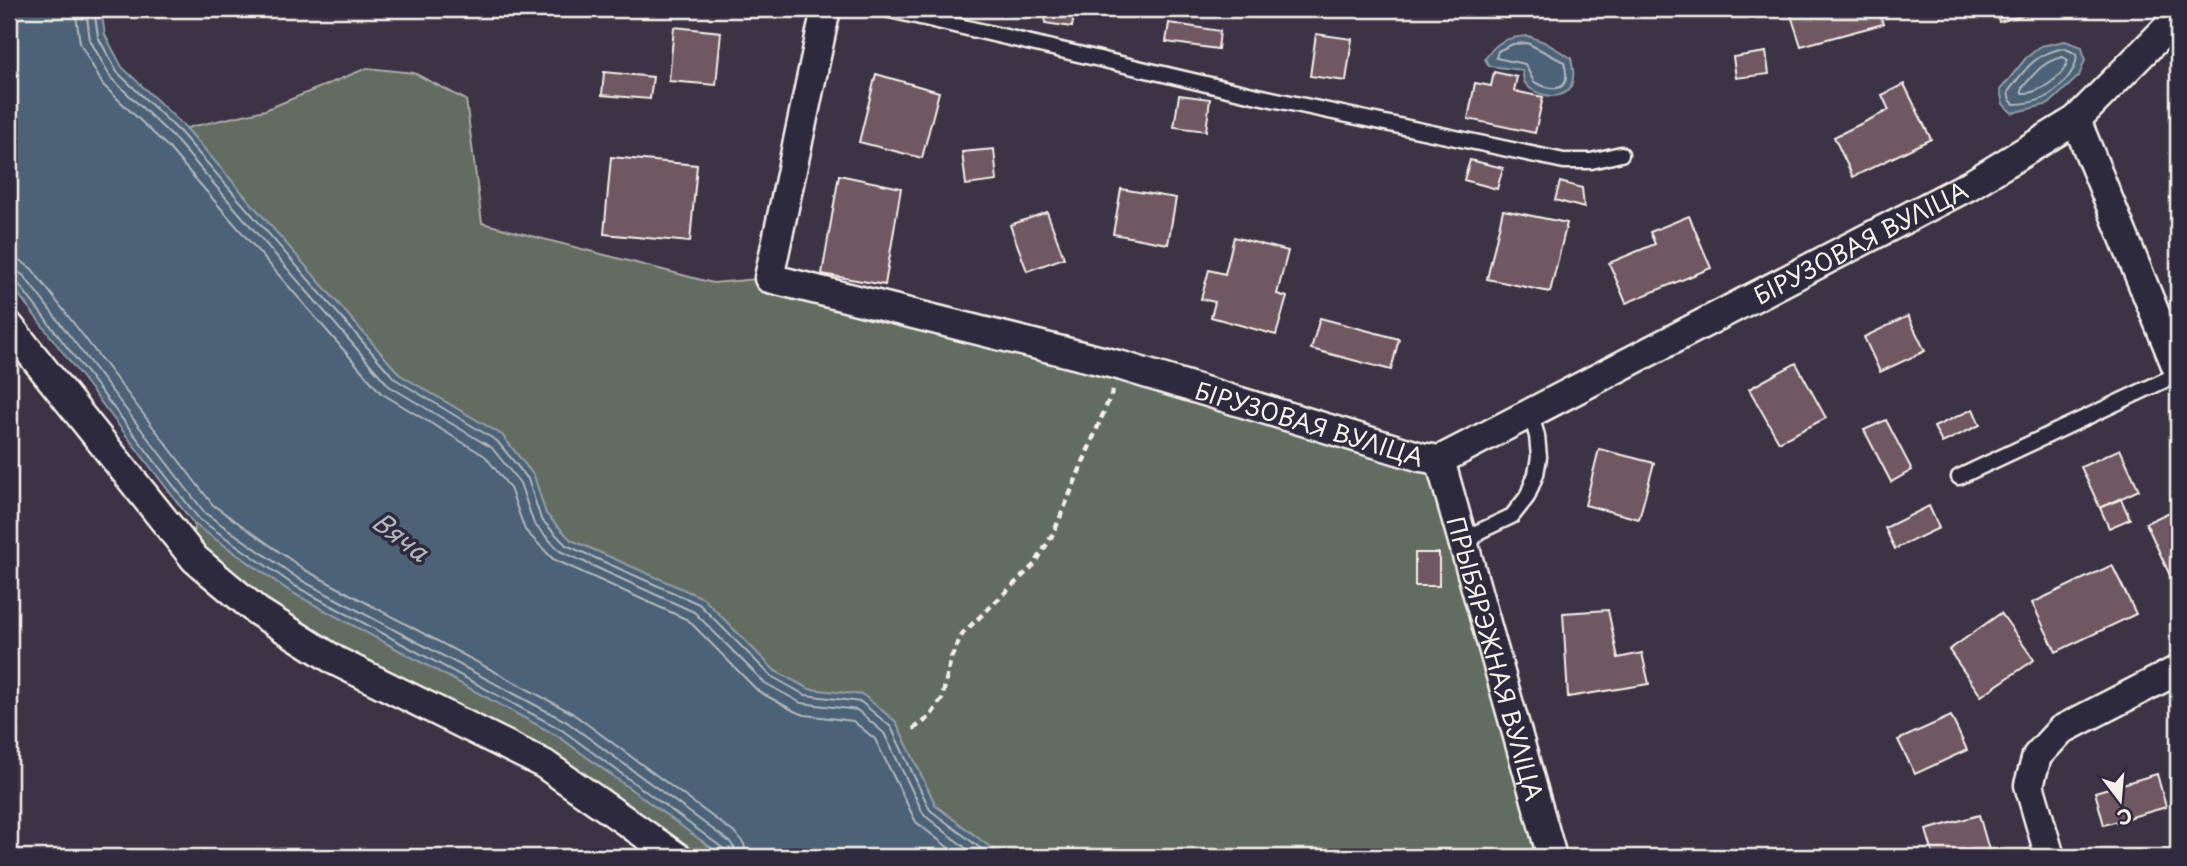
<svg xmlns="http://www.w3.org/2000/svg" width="2187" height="866" viewBox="0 0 2187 866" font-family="'Playpen Sans',sans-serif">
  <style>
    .green { fill: #626c61; stroke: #abaea4; stroke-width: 2 }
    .water { fill: #4c6277; stroke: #8f9ba4; stroke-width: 2 }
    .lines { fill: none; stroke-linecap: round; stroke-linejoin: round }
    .shore { stroke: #b1b8bb; stroke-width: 2 }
    .building { fill: #705962; stroke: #f4f1e8; stroke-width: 2 }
    .service-casing { stroke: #f4f1e8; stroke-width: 19 }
    .minor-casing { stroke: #f4f1e8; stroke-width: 33 }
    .path { stroke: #f4f1e8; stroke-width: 4.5; stroke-dasharray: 7 5; stroke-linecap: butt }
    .service { stroke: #2f2a3d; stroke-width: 14 }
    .minor { stroke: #2f2a3d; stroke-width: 28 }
    .labels { text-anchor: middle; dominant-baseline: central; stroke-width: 7; stroke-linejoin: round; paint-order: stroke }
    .street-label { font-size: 24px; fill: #f4f1e8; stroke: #2f2a3d }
    .water-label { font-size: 26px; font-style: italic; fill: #b1b8bb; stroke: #2f2a3d }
  </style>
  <rect width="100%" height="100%" fill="#3c3344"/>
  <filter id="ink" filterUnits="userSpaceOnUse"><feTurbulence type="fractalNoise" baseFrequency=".0143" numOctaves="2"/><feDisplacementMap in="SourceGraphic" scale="14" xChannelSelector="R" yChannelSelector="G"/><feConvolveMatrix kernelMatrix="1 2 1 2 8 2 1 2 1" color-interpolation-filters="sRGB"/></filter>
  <g filter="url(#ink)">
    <g class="green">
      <path d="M 367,68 L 414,73 L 466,100 L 482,223 L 713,283 L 769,278 L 1440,460 L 1552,857 L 1003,857 L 936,806 L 896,722 L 863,695 L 809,689 L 775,671 L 703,598 L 571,540 L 546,514 L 534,476 L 502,435 L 400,375 L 186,128 L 265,110 Z"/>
      <path d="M 194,524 L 291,592 L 558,736 L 724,857 L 677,857 L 324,653 L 195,559 Z"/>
    </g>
    <g class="water">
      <path d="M 9,9 L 101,9 L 105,35 L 122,67 L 186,128 L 400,375 L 502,435 L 534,476 L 546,514 L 571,540 L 703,598 L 775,671 L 809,689 L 863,695 L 896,722 L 936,806 L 1003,857 L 724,857 L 558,736 L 291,592 L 194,524 L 9,282 Z"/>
      <path d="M 1528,36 L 1544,42 L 1571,58 C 1573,68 1575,77 1571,86 C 1563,103 1531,96 1524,81 C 1523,77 1523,73 1522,70 L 1489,66 L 1485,59 C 1496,41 1508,37 1528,36 Z"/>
      <path d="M 2065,41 L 2082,47 L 2085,60 L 2079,76 L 2049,104 L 2012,113 L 2003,104 L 2000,90 L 2026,58 L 2041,46 Z"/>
    </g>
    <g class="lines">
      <g class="shore">
        <path d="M 75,9 L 80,43 L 103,85 L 167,146 L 381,393 L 485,456 L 510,488 L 525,530 L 553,559 L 688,620 L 758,691 L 796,712 L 805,715 L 853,721 L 875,739 L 916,822 L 960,857"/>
        <path d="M 86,9 L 90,40 L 111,78 L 175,139 L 389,386 L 492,448 L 520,483 L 534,524 L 560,551 L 694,612 L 765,683 L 801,703 L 857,710 L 884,733 L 924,815 L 977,857"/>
        <path d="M 94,9 L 98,37 L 117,72 L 181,133 L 395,379 L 497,441 L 528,479 L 541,519 L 566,545 L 699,604 L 771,676 L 805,695 L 861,702 L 891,727 L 930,810 L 992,857"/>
        <path d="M 1527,43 L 1564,62 C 1572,91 1556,93 1534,82 L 1525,64 L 1496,58 L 1498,51 L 1513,44 Z"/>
        <path d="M 2064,48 L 2076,54 C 2080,68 2058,91 2046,97 C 2038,102 2022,104 2014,104 L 2010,100 L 2008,92 C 2026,68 2034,54 2064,48 Z"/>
        <path d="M 2063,57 L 2068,60 C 2064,77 2039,94 2022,93 L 2022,88 C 2035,73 2043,61 2063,57 Z"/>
        <path d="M 9,259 L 21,261 L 32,269 L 213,505 L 305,570 L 572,713 L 736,834 L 744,844 L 747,857"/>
        <path d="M 9,270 L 17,271 L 24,276 L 205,513 L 299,579 L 567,722 L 730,842 L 735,849 L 736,857"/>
        <path d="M 9,279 L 17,282 L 199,519 L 295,586 L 562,730 L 724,849 L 727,857"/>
      </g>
    </g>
    <g class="building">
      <path d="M 1047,9 L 1075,9 L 1072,27 L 1045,23 Z"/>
      <path d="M 1789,9 L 1878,9 L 1883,24 L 1801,46 Z"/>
      <path d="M 1995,9 L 2031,9 L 2032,13 L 1999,22 Z"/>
      <path d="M 1169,23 L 1220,31 L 1218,49 L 1166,42 Z"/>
      <path d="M 674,27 L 721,32 L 716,85 L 669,81 Z"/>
      <path d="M 1316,34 L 1352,39 L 1346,81 L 1310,76 Z"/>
      <path d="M 1766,52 L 1769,74 L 1736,78 L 1733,57 Z"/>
      <path d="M 604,72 L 653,77 L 650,99 L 602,95 Z"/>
      <path d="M 1494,72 L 1517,77 L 1514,91 L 1543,97 L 1535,133 L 1468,119 L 1475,83 L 1491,86 Z"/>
      <path d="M 876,74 L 939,92 L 922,158 L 859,142 Z"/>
      <path d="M 1904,84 L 1931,139 L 1853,177 L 1834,137 L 1889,110 L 1882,95 Z"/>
      <path d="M 1179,95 L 1210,99 L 1206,131 L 1174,127 Z"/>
      <path d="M 994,149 L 997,181 L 966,185 L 962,152 Z"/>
      <path d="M 611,157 L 697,165 L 690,242 L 604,234 Z"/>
      <path d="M 1470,160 L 1503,168 L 1497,189 L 1464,180 Z"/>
      <path d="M 839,175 L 901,188 L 885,285 L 822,274 Z"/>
      <path d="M 1560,182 L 1582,188 L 1584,208 L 1555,200 Z"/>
      <path d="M 1121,189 L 1176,198 L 1168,244 L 1113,234 Z"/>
      <path d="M 1503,210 L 1567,223 L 1550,292 L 1487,279 Z"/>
      <path d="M 1047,212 L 1064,258 L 1027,271 L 1010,225 Z"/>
      <path d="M 1689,216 L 1711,268 L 1626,303 L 1609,263 L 1655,244 L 1650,232 Z"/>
      <path d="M 1234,237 L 1288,251 L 1277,294 L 1287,297 L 1276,335 L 1211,317 L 1215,302 L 1201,299 L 1209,270 L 1225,274 Z"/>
      <path d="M 1908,316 L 1925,351 L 1880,372 L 1864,337 Z"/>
      <path d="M 1320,318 L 1399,339 L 1391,370 L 1311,349 Z"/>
      <path d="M 1796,363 L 1826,418 L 1779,442 L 1749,389 Z"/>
      <path d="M 1973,409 L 1980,425 L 1942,443 L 1934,427 Z"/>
      <path d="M 1886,420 L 1912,470 L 1891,482 L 1864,430 Z"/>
      <path d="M 1599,449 L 1654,463 L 1639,519 L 1585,505 Z"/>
      <path d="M 2120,449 L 2139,490 L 2100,508 L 2081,467 Z"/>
      <path d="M 2121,499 L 2130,519 L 2109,528 L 2100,508 Z"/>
      <path d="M 1929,506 L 1939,528 L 1895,549 L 1885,528 Z"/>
      <path d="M 2178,508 L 2178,577 L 2172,580 L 2146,523 Z"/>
      <rect x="1415" y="553" width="24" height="33"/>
      <path d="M 2112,565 L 2136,614 L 2056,652 L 2032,603 Z"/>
      <path d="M 1608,610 L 1618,658 L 1642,653 L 1649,684 L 1568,697 L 1563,613 Z"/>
      <path d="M 2001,613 L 2034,660 L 1981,696 L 1949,650 Z"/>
      <path d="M 1951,716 L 1967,750 L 1915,774 L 1898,740 Z"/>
      <path d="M 2157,774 L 2166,807 L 2104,825 L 2095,792 Z"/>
      <path d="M 1979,815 L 1991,857 L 1934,857 L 1926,830 Z"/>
    </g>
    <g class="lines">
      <g class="service-casing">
        <g id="service">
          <path d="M 886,9 L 1253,95 L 1564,161 L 1591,161 L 1621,154"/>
          <path d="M 1959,477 L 2178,374"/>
          <path d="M 1466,549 L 1478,532 L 1512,516 L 1527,497 L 1536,474 L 1539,457 L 1537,436 L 1530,412"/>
        </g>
      </g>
      <g class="minor-casing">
        <g id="minor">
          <path id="s1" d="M 826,9 L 769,278 L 1122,366 L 1421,457 L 1440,460 L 1970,185 L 2076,120 L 2178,17"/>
          <path d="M 2076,120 L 2178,370"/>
          <path d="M 9,326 L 195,559 L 257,611 L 336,661 L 544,764 L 677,857"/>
          <path id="s2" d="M 1440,460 L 1552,857"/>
          <path d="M 2050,857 L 2029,785 L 2037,756 L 2061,730 L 2178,670"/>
        </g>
      </g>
      <path class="path" d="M 913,729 L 929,718 L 942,699 L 951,658 L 963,633 L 1035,564 L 1054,532 L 1113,390"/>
      <use href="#service" class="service"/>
      <use href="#minor" class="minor"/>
    </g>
  </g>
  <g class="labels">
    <g class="street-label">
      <text stroke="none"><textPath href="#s1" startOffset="1444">БІРУЗОВАЯ ВУЛІЦА</textPath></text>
      <text stroke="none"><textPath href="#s1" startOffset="835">БІРУЗОВАЯ ВУЛІЦА</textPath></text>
      <text stroke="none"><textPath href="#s2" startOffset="206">ПРЫБЯРЭЖНАЯ ВУЛІЦА</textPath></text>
    </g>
    <g class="water-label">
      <text transform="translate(401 536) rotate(37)">Вяча</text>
    </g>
  </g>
  <rect width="2187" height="866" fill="none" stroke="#2f2a3d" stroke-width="35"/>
  <rect x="18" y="18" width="2152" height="831" fill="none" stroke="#f4f1e8" stroke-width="2.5" filter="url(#ink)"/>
  <g transform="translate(2120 800) rotate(164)" stroke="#2f2a3d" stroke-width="5" paint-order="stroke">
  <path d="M0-5L12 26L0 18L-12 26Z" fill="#f4f1e8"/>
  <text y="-10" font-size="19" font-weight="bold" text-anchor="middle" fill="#f4f1e8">С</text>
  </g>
</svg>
